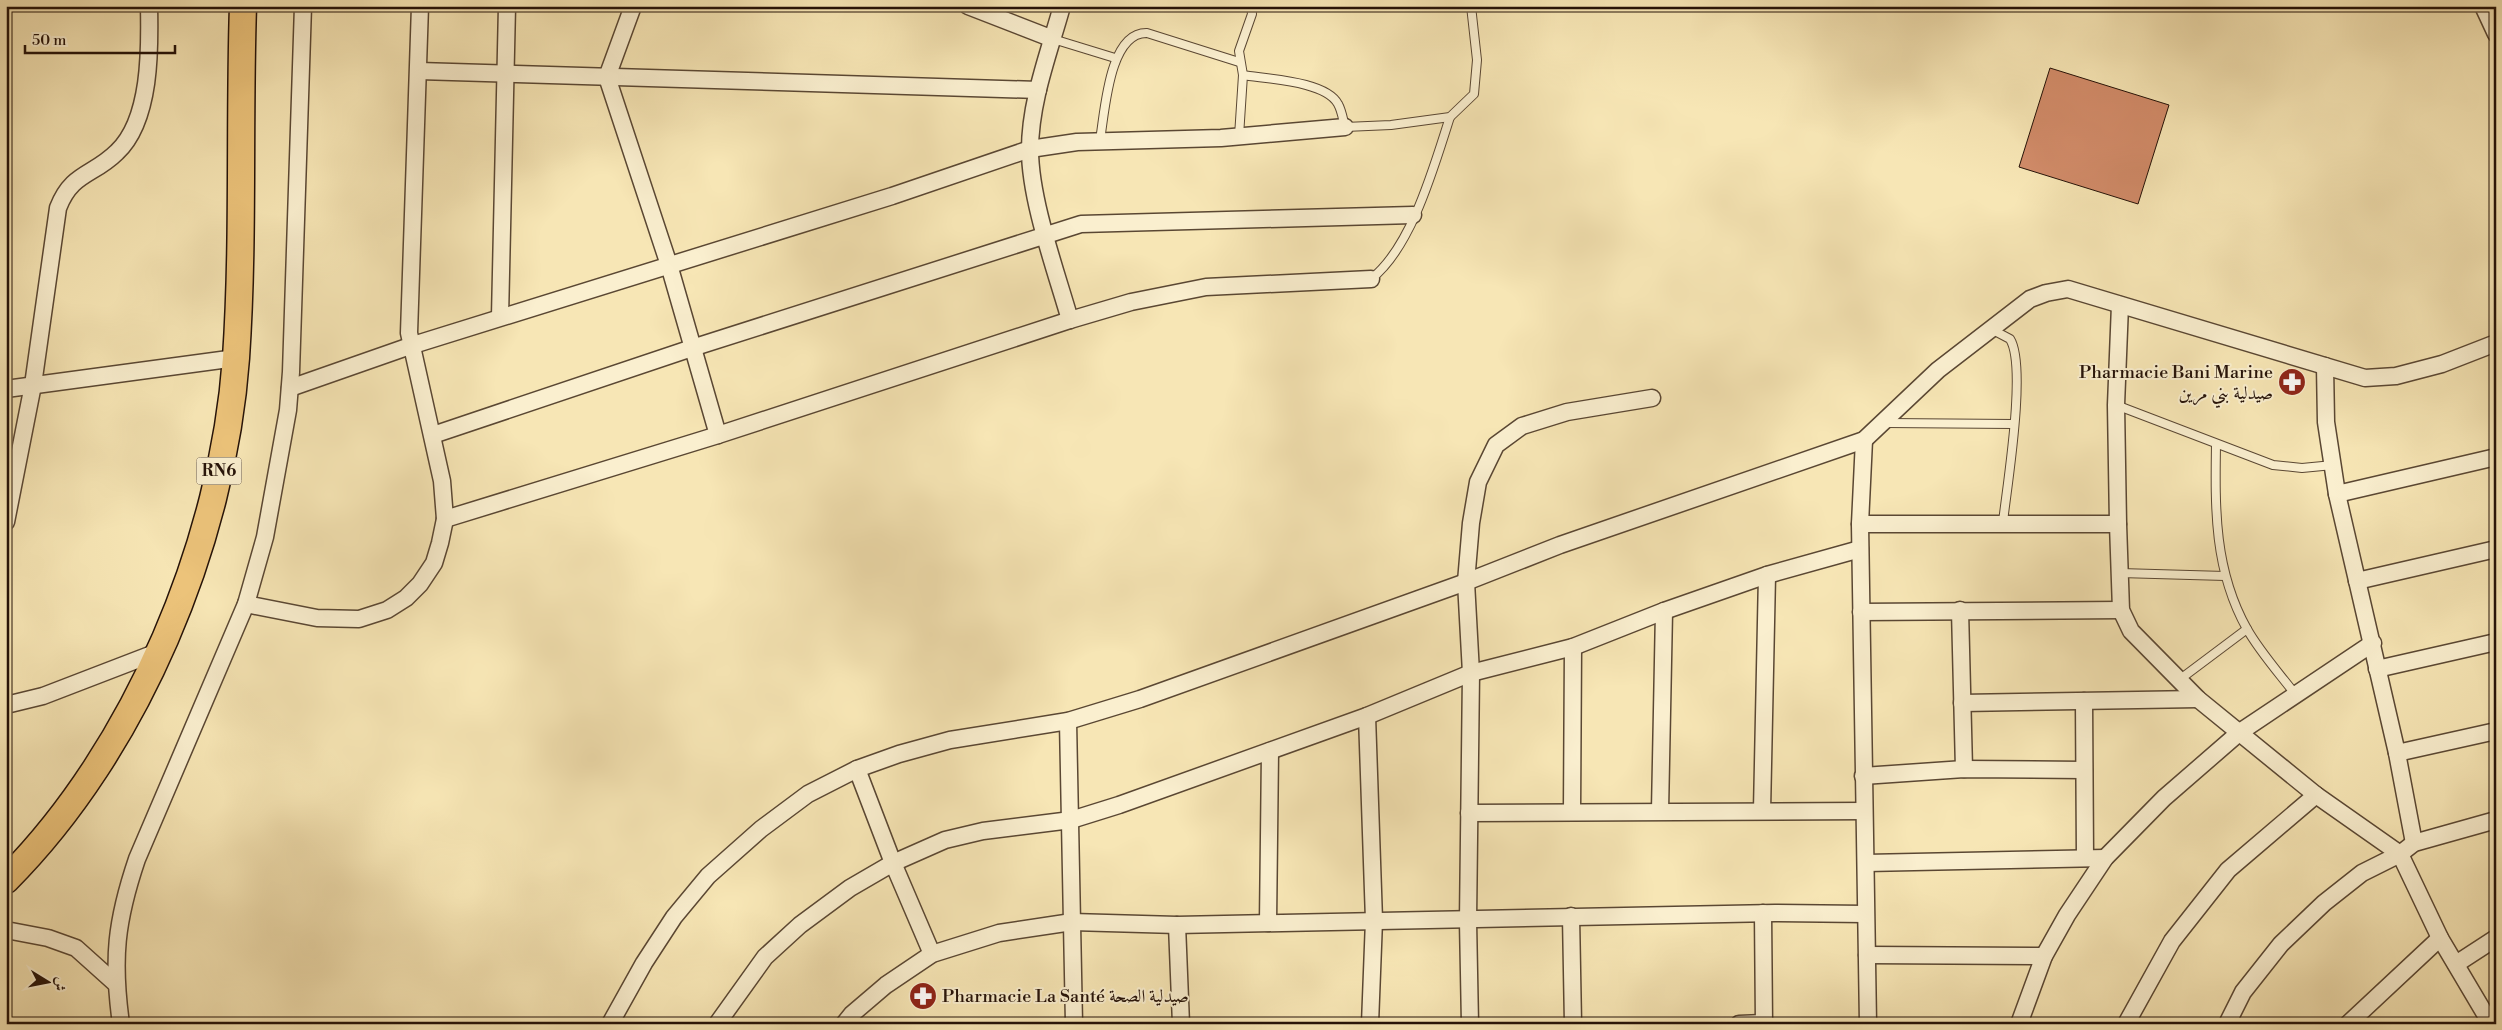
<svg xmlns="http://www.w3.org/2000/svg" width="2502" height="1030" viewBox="0 0 2502 1030" font-family="'Libre Bodoni',Amiri,serif">
  <style>
    .building { fill: #d28c6a; stroke: #251208 }
    .lines { fill: none; stroke-linecap: round; stroke-linejoin: round }
    .service-casing { stroke: #5a4733; stroke-width: 10 }
    .minor-casing { stroke: #5a4733; stroke-width: 19 }
    .primary-casing { stroke: #251208; stroke-width: 29 }
    .service { stroke: #faefcf; stroke-width: 8 }
    .minor { stroke: #faefcf; stroke-width: 16 }
    .primary { stroke: #ecc37a; stroke-width: 26 }
    .labels { text-anchor: middle; dominant-baseline: central; stroke-width: 4; stroke-linejoin: round; paint-order: stroke }
    .shield { fill: #faefcf; stroke: #655444; stroke-width: 1 }
    .shield-label { font-size: 16px; font-weight: bold; fill: #251208 }
    .poi-label { font-size: 18px; fill: #251208; stroke: #faefcf; text-anchor: end }
  </style>
  <rect width="100%" height="100%" fill="#f7e6b5"/>
  <filter id="stains"><feTurbulence type="fractalNoise" baseFrequency=".004" numOctaves="4"/><feColorMatrix values="0 0 0 0 .2 0 0 0 0 .09 0 0 0 0 .02 0 0 0 .5 -.17"/></filter>
  <radialGradient id="worn" r=".72"><stop offset=".6" stop-color="#630" stop-opacity="0"/><stop offset="1" stop-color="#630" stop-opacity=".3"/></radialGradient>
  <path class="building" d="M 2050,68 L 2169,105 L 2138,204 L 2019,167 Z"/>
  <g class="lines">
    <g class="service-casing">
      <g id="service">
        <path d="M 1053,39 L 1115,58"/>
        <path d="M 1243,75 C 1267,79 1326,81 1338,104 C 1342,111 1343,120 1345,127 L 1391,125 L 1450,117 L 1474,94 L 1477,60 L 1471,6"/>
        <path d="M 1239,136 L 1243,75 L 1239,51 L 1252,14 L 1251,6"/>
        <path d="M 1100,140 C 1105,111 1109,32 1147,33 L 1239,62"/>
        <path d="M 1371,279 C 1412,247 1434,166 1450,117"/>
        <path d="M 1991,329 L 2010,339 C 2027,366 2007,486 2003,522"/>
        <path d="M 2116,405 L 2273,465 L 2302,468 L 2333,465"/>
        <path d="M 1886,423 L 2014,424"/>
        <path d="M 2216,444 C 2215,509 2214,570 2247,629 C 2260,652 2279,673 2295,694"/>
        <path d="M 2120,573 L 2225,576"/>
        <path d="M 2179,680 L 2247,629"/>
      </g>
    </g>
    <g class="minor-casing">
      <g id="minor">
        <path d="M 633,6 L 607,77 L 669,265 L 718,435"/>
        <path d="M 968,6 L 1053,39"/>
        <path d="M 1062,6 C 1049,53 1030,101 1030,150 C 1030,200 1056,271 1070,320"/>
        <path d="M 2483,6 L 2496,34"/>
        <path d="M 419,71 L 1038,90"/>
        <path d="M 2120,305 L 2116,405 L 2118,524 L 2121,610 L 2131,631 L 2198,699 L 2316,795 L 2400,854 L 2440,938 L 2491,1024"/>
        <path d="M 500,317 L 507,6"/>
        <path d="M 2325,366 L 2326,422 L 2337,494 L 2397,753 L 2414,843"/>
        <path d="M 290,388 L 410,346 L 892,196 L 1030,149 L 1077,142 L 1221,138 L 1345,127"/>
        <path d="M 6,389 L 236,358"/>
        <path d="M 433,435 L 692,348 L 1081,224 L 1413,215"/>
        <path d="M 1864,440 L 1860,524 L 1868,1024"/>
        <path d="M 2337,494 L 2496,457"/>
        <path d="M 445,519 L 718,435 L 1070,320 L 1131,302 L 1206,287 L 1371,279"/>
        <path d="M 6,522 L 33,385 L 58,208 C 72,172 93,176 117,152 C 151,120 150,49 149,6"/>
        <path d="M 1860,524 L 2118,524"/>
        <path d="M 2357,581 L 2496,549"/>
        <path d="M 246,604 L 317,618 L 359,619 L 387,610 L 406,598 L 420,584 L 434,563 L 440,543 L 445,519 L 442,481 L 409,333 L 420,6"/>
        <path d="M 1960,610 L 1964,769"/>
        <path d="M 1861,612 L 2121,610"/>
        <path d="M 2377,669 L 2496,642"/>
        <path d="M 2084,701 L 2085,858"/>
        <path d="M 1962,703 L 2198,699"/>
        <path d="M 6,705 L 43,696 L 160,651"/>
        <path d="M 1367,716 L 1374,920 L 1370,1024"/>
        <path d="M 1068,721 L 1074,1024"/>
        <path d="M 2397,753 L 2496,731"/>
        <path d="M 857,769 L 893,863 L 932,954"/>
        <path d="M 1863,776 L 1964,769 L 2084,770"/>
        <path d="M 1660,811 L 1664,611"/>
        <path d="M 1762,811 L 1767,575"/>
        <path d="M 1572,812 L 1573,647"/>
        <path d="M 1469,813 L 1864,811"/>
        <path d="M 1866,863 L 2105,858"/>
        <path d="M 1763,913 L 1764,1024"/>
        <path d="M 1571,916 L 1573,1024"/>
        <path d="M 1268,923 L 1270,751"/>
        <path d="M 1177,925 L 1181,1024"/>
        <path d="M 6,930 L 48,938 L 76,948 L 115,983"/>
        <path d="M 1867,955 L 2044,956"/>
        <path d="M 2456,964 L 2496,938"/>
        <path d="M 121,1024 C 112,959 116,921 137,859 L 246,604 L 265,537 L 288,410 L 291,372 L 303,6"/>
        <path d="M 610,1024 L 644,963 L 674,917 L 708,876 L 761,829 L 808,794 L 857,769 L 899,754 L 950,740 L 1068,721 L 1140,699 L 1466,582 L 1560,545 L 1864,440 L 1938,370 L 2030,299 L 2046,293 L 2068,289 L 2365,378 L 2396,376 L 2442,364 L 2496,343"/>
        <path d="M 717,1024 L 765,957 L 800,925 L 850,888 L 893,863 L 945,840 L 983,831 L 1071,820 L 1119,805 L 1367,716 L 1471,673 L 1573,647 L 1664,611 L 1767,575 L 1860,549"/>
        <path d="M 844,1024 L 852,1014 L 886,985 L 932,954 L 999,933 L 1072,922 L 1177,925 L 1775,913 L 1865,914"/>
        <path d="M 1470,1024 L 1468,921 L 1471,673 L 1466,582 L 1471,523 L 1478,482 L 1496,445 L 1522,426 L 1567,412 L 1652,398"/>
        <path d="M 1739,1024 L 1764,1023"/>
        <path d="M 2019,1024 L 2044,956 L 2067,915 L 2105,858 L 2164,798 L 2240,732 L 2373,643"/>
        <path d="M 2126,1024 L 2172,941 L 2228,870 L 2316,795"/>
        <path d="M 2227,1024 L 2243,992 L 2281,944 L 2324,903 L 2362,873 L 2400,854 L 2414,843 L 2496,820"/>
        <path d="M 2348,1024 L 2440,938"/>
      </g>
    </g>
    <g class="primary-casing">
      <path id="primary" d="M 6,880 C 137,749 223,541 236,358 C 244,241 239,123 243,6"/>
    </g>
    <use href="#service" class="service"/>
    <use href="#minor" class="minor"/>
    <use href="#primary" class="primary"/>
  </g>
  <defs>
    <g id="pharmacy-disc" transform="scale(1.4375)"><circle r="9.5" fill="#8f2418" stroke="#faefcf"/><path d="M-2-6h4v4h4v4h-4v4h-4v-4h-4v-4h4Z" fill="#fff"/></g>
  </defs>
  <g fill-rule="evenodd">
    <use href="#pharmacy-disc" x="2292" y="382"/>
    <use href="#pharmacy-disc" x="923" y="996"/>
  </g>
  <g class="labels">
    <rect class="shield" x="196.5" y="457.5" width="45" height="27" rx="4"/>
    <g class="shield-label">
      <text x="219" y="471">RN6</text>
    </g>
    <g class="poi-label">
      <text x="2273" y="372">Pharmacie Bani Marine<tspan x="2273" dy="21">صيدلية بني مرين</tspan></text>
      <text x="942" y="996" text-anchor="start">Pharmacie La Santé صيدلية الصحة</text>
    </g>
  </g>
  <rect width="2502" height="1030" fill="none" stroke="#f7e6b5" stroke-width="25"/>
  <rect x="8" y="8" width="2487" height="1015" fill="none" stroke="#251208" stroke-width="2.5"/>
  <rect x="12" y="12" width="2477" height="1005" fill="none" stroke="#251208"/>
  <g transform="translate(48 982) rotate(100)" stroke="#faefcf" stroke-width="4" paint-order="stroke">
  <path d="M0-4L9 19L0 12L-9 19Z" fill="#251208"/>
  <text y="-8" font-size="14" font-weight="bold" text-anchor="middle" fill="#251208">ش</text>
  </g>
  <path d="M25 45v8h150v-8" fill="none" stroke="#251208" stroke-width="2.5"/>
  <text x="32" y="45" font-size="15" fill="#251208" stroke="#faefcf" stroke-width="4" paint-order="stroke">50 m</text>
  <rect width="100%" height="100%" filter="url(#stains)"/>
  <rect width="100%" height="100%" fill="url(#worn)"/>
</svg>
